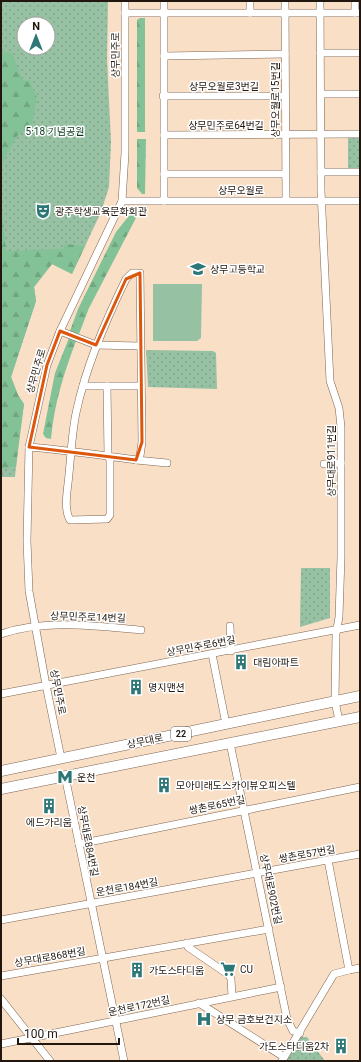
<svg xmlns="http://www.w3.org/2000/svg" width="361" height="1062" viewBox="0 0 361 1062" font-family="Roboto,'Noto Sans KR',sans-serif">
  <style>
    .grass { fill: url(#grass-dots); fill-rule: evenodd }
    .forest { fill: url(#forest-firs) }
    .garden { fill: #97c1a3 }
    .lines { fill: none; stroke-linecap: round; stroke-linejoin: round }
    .street-casing { stroke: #7d6550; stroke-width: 8 }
    .primary-casing { stroke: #7d6550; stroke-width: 11 }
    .street { stroke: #fff; stroke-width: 7 }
    .primary { stroke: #fff; stroke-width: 10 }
    .marked { fill: none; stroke: #de560c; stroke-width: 3; stroke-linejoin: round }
    .labels { text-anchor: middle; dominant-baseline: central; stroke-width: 3; stroke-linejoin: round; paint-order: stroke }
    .shield { fill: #fff; stroke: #645d57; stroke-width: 1 }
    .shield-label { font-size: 9px; font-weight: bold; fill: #21170f }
    .street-label { font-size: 10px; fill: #21170f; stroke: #fff }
    .park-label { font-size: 10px; fill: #073a1e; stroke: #fff }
    .poi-label { font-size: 10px; fill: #21170f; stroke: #fff; text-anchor: start }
  </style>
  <defs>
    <pattern id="grass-dots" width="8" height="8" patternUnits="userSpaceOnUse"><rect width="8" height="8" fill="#97c1a3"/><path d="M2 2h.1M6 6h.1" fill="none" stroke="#82a58b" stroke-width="1.8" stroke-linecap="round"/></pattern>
    <pattern id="forest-firs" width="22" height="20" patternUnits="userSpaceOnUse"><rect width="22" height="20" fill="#83c296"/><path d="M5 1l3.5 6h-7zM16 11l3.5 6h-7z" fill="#71a680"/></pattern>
  </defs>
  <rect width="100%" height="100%" fill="#fadfc7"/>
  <g class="grass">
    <path d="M 1,1 L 108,1 L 107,59 L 111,142 L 109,187 L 101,212 L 72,274 L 52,264 L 34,287 L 36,301 L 11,377 L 18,395 L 24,404 L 19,437 L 15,477 L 2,477 L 1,483 ZM 24,24 L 48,24 L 48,48 L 24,48 Z"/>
    <rect x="348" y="137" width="12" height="31"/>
    <path d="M 146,350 L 213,351 L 216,353 L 217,389 L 148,387 Z"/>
    <path d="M 301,568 L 330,568 L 330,618 L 300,627 Z"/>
    <path d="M 301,1037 L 307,1037 L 325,1061 L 285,1061 Z"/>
  </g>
  <g class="forest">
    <path d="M 140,18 L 145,18 L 145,132 L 137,132 L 137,20 Z"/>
    <path d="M 1,51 L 12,53 L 23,81 L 30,80 L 37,98 L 32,125 L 17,136 L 2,164 L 1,201 L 6,251 L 62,249 L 66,244 L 85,246 L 72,274 L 52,264 L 34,287 L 36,301 L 11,377 L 18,395 L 24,404 L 16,467 C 11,466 7,469 1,469 Z"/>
    <path d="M 137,139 L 146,139 L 145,194 L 142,194 L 137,188 Z"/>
    <path d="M 132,212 L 137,216 L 89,308 L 79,334 L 70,331 L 78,309 L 116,232 Z"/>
    <path d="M 69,338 L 76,341 C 64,373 54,404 51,439 L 46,438 L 43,434 L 55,373 Z"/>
  </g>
  <path class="garden" d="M 153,284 L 202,284 L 201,338 L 197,341 L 153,341 Z"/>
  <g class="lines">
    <g class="street-casing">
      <g id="street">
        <path d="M 250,1 L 250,13"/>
        <path d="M 285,1 L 286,200"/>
        <path d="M 320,1 L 321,191 L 330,381 L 339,408 L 341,427 L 341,557 L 339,617 L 336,634 L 335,701 L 339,721"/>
        <path d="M 355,1 L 355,13"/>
        <path d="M 125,13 L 360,13"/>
        <path d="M 320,53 L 360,53"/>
        <path d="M 164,56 L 285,54"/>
        <path d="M 321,94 L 360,94"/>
        <path d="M 163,96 L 285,96"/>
        <path d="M 164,135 L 360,134"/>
        <path d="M 321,172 L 360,172"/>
        <path d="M 164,174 L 285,174"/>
        <path d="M 122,201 L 360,201"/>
        <path d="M 164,201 L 164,1"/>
        <path d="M 60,331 L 96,345 L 140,346"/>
        <path d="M 83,386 L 141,386"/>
        <path d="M 29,447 C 65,450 100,455 136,460 L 140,456 L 142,442 L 140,273 L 132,273 L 126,279 C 105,322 86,366 76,413 C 72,433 71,454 69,474 C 68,488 63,508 70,520 L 107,519 L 110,515 L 110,460 L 108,456 L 107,386"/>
        <path d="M 136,460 L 167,463"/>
        <path d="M 324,464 L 341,463"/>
        <path d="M 230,626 L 231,651"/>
        <path d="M 1,634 C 45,619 95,626 141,630"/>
        <path d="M 212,654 L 226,724"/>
        <path d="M 1,694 L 360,625"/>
        <path d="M 230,743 L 287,1019 L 293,1031 L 300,1033"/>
        <path d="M 61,758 L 46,685 L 29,591 L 27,541 L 29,447 L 47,365 L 60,331 L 122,201 L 125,153 L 125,1"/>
        <path d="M 65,776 L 124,1061"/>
        <path d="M 79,844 L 360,787"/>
        <path d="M 328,860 L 349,970 L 360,968"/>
        <path d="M 1,920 L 360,854"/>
        <path d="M 187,943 L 188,947 L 229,975 L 231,979 L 232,996"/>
        <path d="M 1,976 L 269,929"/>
        <path d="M 1,999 L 50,1061"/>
        <path d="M 199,1003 L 284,1057"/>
        <path d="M 1,1044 L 281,987"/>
        <path d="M 282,1061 L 334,974 L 349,970"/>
      </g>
    </g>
    <g class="primary-casing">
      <g id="primary">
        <path d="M 1,771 L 360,696"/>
        <path d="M 1,789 L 360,717"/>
      </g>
    </g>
    <use href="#street" class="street"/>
    <use href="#primary" class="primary"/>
  </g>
  <path class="marked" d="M 140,273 L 142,442 L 136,460 L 29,447 L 47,365 L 60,331 L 96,345 L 126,279 Z"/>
  <defs>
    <g id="theatre-bare" transform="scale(1.2)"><path d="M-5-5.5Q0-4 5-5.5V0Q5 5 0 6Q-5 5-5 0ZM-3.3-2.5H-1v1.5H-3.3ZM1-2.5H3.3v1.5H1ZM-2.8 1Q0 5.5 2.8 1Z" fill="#2d7777" stroke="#fff" stroke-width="2.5" paint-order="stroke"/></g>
    <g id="school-bare" transform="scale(1.2)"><path d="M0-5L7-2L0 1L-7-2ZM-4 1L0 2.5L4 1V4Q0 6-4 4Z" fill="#2d7777" stroke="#fff" stroke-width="2.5" paint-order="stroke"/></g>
    <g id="building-bare" transform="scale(1.2)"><path d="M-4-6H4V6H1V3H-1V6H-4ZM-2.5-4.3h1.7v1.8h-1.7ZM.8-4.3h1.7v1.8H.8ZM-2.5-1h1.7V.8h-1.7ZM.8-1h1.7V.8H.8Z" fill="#2d7777" stroke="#fff" stroke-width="2.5" paint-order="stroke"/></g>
    <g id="metro-bare" transform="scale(1.2)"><path d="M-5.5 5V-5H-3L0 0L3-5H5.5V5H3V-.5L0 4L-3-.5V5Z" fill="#2d7777" stroke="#fff" stroke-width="2.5" paint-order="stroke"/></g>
    <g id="supermarket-bare" transform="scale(1.2)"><path d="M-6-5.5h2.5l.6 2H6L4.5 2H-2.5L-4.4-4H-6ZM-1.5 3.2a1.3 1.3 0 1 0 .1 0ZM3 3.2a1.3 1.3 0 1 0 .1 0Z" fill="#2d7777" stroke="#fff" stroke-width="2.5" paint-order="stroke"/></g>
    <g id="hospital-bare" transform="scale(1.2)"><path d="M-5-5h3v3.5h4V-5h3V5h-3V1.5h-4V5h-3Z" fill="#2d7777" stroke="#fff" stroke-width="2.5" paint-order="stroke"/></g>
  </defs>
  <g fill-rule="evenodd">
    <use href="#theatre-bare" x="43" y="211"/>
    <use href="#school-bare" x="198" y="269"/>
    <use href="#building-bare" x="241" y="662"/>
    <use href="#building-bare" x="136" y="687"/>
    <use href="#metro-bare" x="65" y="777"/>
    <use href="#building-bare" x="164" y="785"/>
    <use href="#building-bare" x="49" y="806"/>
    <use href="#supermarket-bare" x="228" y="969"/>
    <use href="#building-bare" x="137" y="970"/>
    <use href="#hospital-bare" x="204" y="1019"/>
    <use href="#building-bare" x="341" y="1046"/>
  </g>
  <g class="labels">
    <rect class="shield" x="171" y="727" width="20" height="14" rx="3"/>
    <g class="shield-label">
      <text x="181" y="734">22</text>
    </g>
    <g class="street-label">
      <text transform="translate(115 55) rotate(-90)">상무민주로</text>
      <text x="224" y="86">상무오월로3번길</text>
      <text transform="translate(275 100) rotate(-90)">상무오월로15번길</text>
      <text x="226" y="125">상무민주로64번길</text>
      <text x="241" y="190">상무오월로</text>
      <text transform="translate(36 371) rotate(-74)">상무민주로</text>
      <text transform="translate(331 461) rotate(-90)">상무대로911번길</text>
      <text transform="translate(88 617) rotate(2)">상무민주로14번길</text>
      <text transform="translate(201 646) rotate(-11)">상무민주로6번길</text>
      <text transform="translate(58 692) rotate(79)">상무민주로</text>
      <text transform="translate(145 741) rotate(-12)">상무대로</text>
      <text transform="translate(217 805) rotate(-12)">쌍촌로65번길</text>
      <text transform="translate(88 841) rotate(79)">상무대로884번길</text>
      <text transform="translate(307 854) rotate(-10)">쌍촌로57번길</text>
      <text transform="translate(127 887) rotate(-10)">운천로184번길</text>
      <text transform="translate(271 889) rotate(78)">상무대로902번길</text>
      <text transform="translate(50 957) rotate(-10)">상무대로868번길</text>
      <text transform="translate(139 1006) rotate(-12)">운천로172번길</text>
    </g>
    <g class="park-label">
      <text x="55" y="131">5·18 기념공원</text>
    </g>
    <g class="poi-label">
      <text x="55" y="211">광주학생교육문화회관</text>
      <text x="210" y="269">상무고등학교</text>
      <text x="253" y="662">대림아파트</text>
      <text x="148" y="687">명지맨션</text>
      <text x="77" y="777">운천</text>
      <text x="176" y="785">모아미래도스카이뷰오피스텔</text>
      <text x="49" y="822" text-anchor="middle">에드가리움</text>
      <text x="240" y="969">CU</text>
      <text x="149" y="970">가도스타디움</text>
      <text x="216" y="1019">상무 금호보건지소</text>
      <text x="329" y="1046" text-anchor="end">가도스타디움2차</text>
    </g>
  </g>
  <rect width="361" height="1062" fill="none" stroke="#21170f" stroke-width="4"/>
  <g transform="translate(36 36)"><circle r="19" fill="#ffffff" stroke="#a6a29f"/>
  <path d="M0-3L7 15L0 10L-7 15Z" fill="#2d7777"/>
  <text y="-6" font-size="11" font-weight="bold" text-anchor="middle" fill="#21170f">N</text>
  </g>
  <path d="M18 1038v6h101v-6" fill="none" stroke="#21170f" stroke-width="2"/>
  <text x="24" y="1038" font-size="12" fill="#21170f" stroke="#ffffff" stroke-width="3" paint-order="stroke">100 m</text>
</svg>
